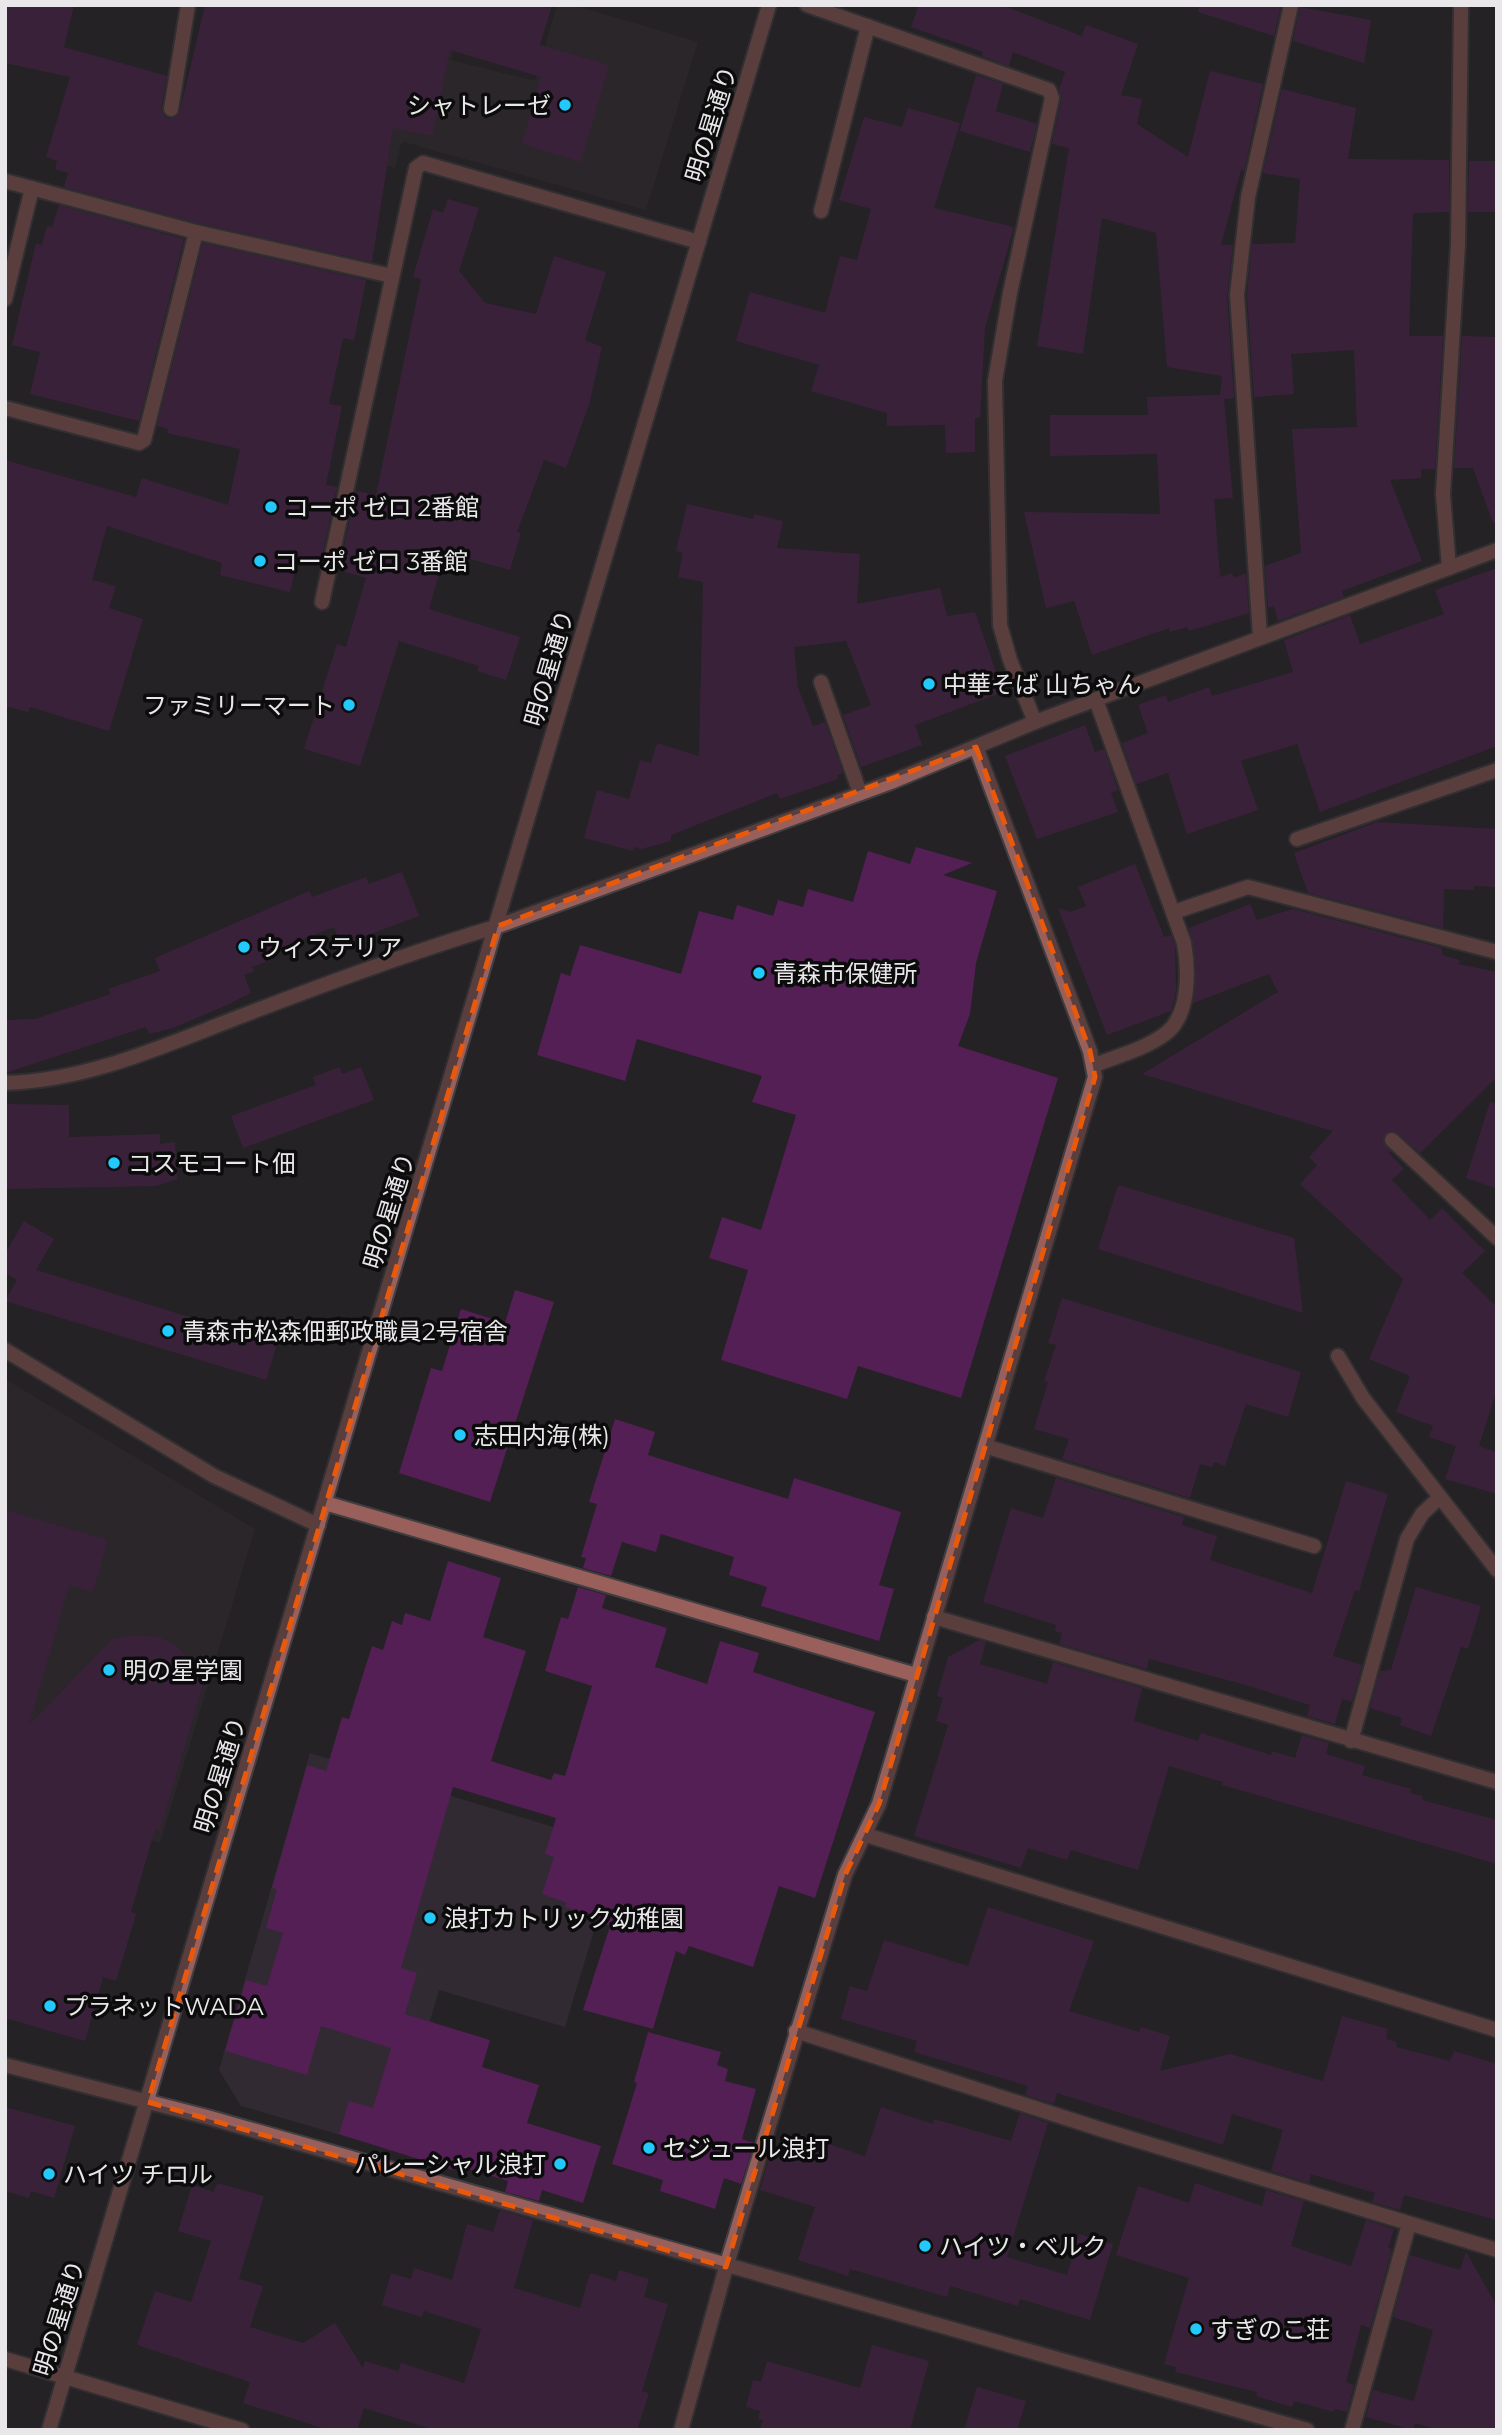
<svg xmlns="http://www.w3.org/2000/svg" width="1502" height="2435" viewBox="0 0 1502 2435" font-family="Montserrat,'Noto Sans JP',sans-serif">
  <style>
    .built { fill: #322a32 }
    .building { fill: #531f55 }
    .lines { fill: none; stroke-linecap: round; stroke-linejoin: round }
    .minor-casing { stroke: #403e40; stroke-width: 18 }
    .tertiary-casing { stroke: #403e40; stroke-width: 18 }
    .minor { stroke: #99605b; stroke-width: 14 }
    .tertiary { stroke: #99605b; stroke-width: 14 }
    .marked { fill: none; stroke: #e8590c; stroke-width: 5; stroke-dasharray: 14 9; stroke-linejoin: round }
    .poi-dot { fill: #21c9fd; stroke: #0d0c0d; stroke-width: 2.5 }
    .labels { text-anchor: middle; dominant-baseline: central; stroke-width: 7; stroke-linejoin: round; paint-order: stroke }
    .poi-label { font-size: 24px; fill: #e9e7e9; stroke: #0d0c0d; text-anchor: start }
    .street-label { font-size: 24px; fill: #e9e7e9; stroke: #0d0c0d }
  </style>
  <rect width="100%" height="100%" fill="#252225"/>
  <g class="built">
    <path d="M 462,5 L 451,60 L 535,81 L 557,5 L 574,5 L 698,42 L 646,210 L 404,142 L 401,144 L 395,168 L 265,134 Z"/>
    <path d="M 5,1379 L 255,1529 L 160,1843 L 50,1811 L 5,1974 Z"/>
    <path d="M 310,1753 L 619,1847 L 565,2027 L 439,1990 L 392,2150 L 241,2106 L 219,2070 Z"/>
  </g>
  <g class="building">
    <path d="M 5,5 L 74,5 L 64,47 L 167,76 L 161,108 L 164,116 L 170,119 L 180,111 L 205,5 L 552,5 L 540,45 L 609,65 L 581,162 L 522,144 L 541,77 L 450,50 L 432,136 L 393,128 L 372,262 L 198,223 L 64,187 L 68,173 L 55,169 L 57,161 L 46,157 L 70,77 L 5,63 Z"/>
    <path d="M 919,5 L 1002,5 L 1082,36 L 1086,25 L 1138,44 L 1121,95 L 1142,99 L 1137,124 L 1188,157 L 1210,71 L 1263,84 L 1244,171 L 1241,170 L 1221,245 L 1233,245 L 1227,296 L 1234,398 L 1224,399 L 1233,498 L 1214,499 L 1220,577 L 1232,573 L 1234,578 L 1246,573 L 1249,613 L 1189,631 L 1187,627 L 1170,632 L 1169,628 L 1092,655 L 1074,601 L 1046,608 L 1024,512 L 1160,514 L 1157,454 L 1050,456 L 1050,415 L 1148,415 L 1147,397 L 1220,395 L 1222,376 L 1167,367 L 1156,233 L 1102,218 L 1083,354 L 1037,346 L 1069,148 L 1052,144 L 1061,100 L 1059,89 L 1065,72 L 1013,52 L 1009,66 L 982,56 L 983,52 L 911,27 Z"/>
    <path d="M 1199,5 L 1281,5 L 1274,36 L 1198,12 Z"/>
    <path d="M 1300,7 L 1371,20 L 1364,63 L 1293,41 Z"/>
    <path d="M 976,75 L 1003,84 L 996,111 L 1037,124 L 1030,152 L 960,131 Z"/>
    <path d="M 1282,89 L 1356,108 L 1348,159 L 1449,160 L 1449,212 L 1413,213 L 1409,336 L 1443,336 L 1435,469 L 1421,469 L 1421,478 L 1390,480 L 1422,561 L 1342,591 L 1344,597 L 1278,621 L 1274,606 L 1268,608 L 1265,566 L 1301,553 L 1292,429 L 1357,427 L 1354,350 L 1291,354 L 1294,394 L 1254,397 L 1247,295 L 1252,244 L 1295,243 L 1300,179 L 1263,173 Z"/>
    <path d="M 908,108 L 960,123 L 934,208 L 1014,227 L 985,328 L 980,418 L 975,418 L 975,452 L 946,453 L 945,425 L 887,426 L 887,413 L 811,391 L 819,365 L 736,341 L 750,292 L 825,313 L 840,256 L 857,260 L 871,209 L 839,200 L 864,117 L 902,127 Z"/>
    <path d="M 1469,161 L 1497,161 L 1497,212 L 1468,212 Z"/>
    <path d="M 448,199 L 479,208 L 459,271 L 485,303 L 536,314 L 554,256 L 606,272 L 585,340 L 602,347 L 589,405 L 566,468 L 544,460 L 517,532 L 521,533 L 510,570 L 445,552 L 429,609 L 520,637 L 506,680 L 477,671 L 479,666 L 399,641 L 360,766 L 304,749 L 337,644 L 346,647 L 366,578 L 339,570 L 356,491 L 376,495 L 421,279 L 413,277 L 433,209 L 443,213 Z"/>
    <path d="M 59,205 L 184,239 L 139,421 L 30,394 L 40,352 L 12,345 L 36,243 L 42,245 L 47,226 L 52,227 Z"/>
    <path d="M 203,243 L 366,280 L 354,340 L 343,338 L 329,404 L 342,406 L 326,485 L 337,487 L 320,565 L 298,558 L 290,592 L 220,575 L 222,563 L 107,526 L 92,580 L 116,586 L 109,608 L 143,619 L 109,731 L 30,707 L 28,712 L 5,706 L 5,460 L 136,497 L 142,478 L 228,505 L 240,449 L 167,433 L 168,429 L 157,426 Z"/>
    <path d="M 1462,336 L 1497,337 L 1497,522 L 1493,523 L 1473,468 L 1454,468 Z"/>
    <path d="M 687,504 L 753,519 L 754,514 L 783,521 L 777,548 L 860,554 L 857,604 L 940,588 L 947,616 L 975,612 L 1003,692 L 915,725 L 922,745 L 861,767 L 843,715 L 871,705 L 846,641 L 794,647 L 798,688 L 813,726 L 825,722 L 843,773 L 837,775 L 838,779 L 780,799 L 777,793 L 671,835 L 671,841 L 641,849 L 634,847 L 633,851 L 584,838 L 597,790 L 629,799 L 640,760 L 651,763 L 657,743 L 699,756 L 703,582 L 678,577 L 683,553 L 676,551 Z"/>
    <path d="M 1497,568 L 1497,746 L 1320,812 L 1297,744 L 1241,761 L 1258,810 L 1187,834 L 1168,773 L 1136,784 L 1122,743 L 1148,733 L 1138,705 L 1166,695 L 1168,702 L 1209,687 L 1212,696 L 1293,672 L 1284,640 L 1350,615 L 1360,644 L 1444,614 L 1435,590 Z"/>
    <path d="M 1085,725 L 1095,752 L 1104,749 L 1118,790 L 1111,793 L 1118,812 L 1037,839 L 1005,756 Z"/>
    <path d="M 1377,822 L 1497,829 L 1497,887 L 1474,886 L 1474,890 L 1444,889 L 1443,928 L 1308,893 L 1294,853 Z"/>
    <path d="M 916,847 L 972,863 L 943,875 L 997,891 L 976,963 L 970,1014 L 958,1046 L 1058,1078 L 961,1398 L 858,1366 L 847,1399 L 721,1360 L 748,1270 L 709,1258 L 722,1217 L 761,1230 L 796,1115 L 752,1102 L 762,1076 L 637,1039 L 625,1081 L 537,1055 L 561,973 L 570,976 L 580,945 L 681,974 L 699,911 L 733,920 L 737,905 L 773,916 L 778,900 L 803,907 L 808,889 L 853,902 L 868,851 L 910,864 Z"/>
    <path d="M 1135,864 L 1164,937 L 1171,935 L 1175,945 L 1176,991 L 1171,1011 L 1107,1035 L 1058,908 L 1071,912 L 1086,906 L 1078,887 Z"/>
    <path d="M 402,872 L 419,916 L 341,945 L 334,927 L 271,952 L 273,959 L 252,967 L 254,971 L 244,975 L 251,993 L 227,1005 L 173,1028 L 149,1034 L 146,1027 L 5,1073 L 5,1020 L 35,1019 L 111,994 L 108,989 L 160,971 L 155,958 L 309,891 L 312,897 L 366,877 L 369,884 Z"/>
    <path d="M 1250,904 L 1257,920 L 1293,909 L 1442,948 L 1442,955 L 1460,960 L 1458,964 L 1497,972 L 1497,1077 L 1420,1153 L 1395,1131 L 1389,1131 L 1383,1139 L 1392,1153 L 1387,1151 L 1404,1169 L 1392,1180 L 1430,1220 L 1442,1208 L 1485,1251 L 1462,1273 L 1497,1307 L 1497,1389 L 1479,1446 L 1497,1452 L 1497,1494 L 1445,1479 L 1456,1446 L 1429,1437 L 1433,1426 L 1396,1412 L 1410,1376 L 1369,1359 L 1403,1279 L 1300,1184 L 1317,1165 L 1309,1157 L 1333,1131 L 1142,1074 L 1278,992 L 1269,974 L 1193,1003 L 1196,965 L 1189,928 Z"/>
    <path d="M 340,1067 L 342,1074 L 361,1067 L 374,1100 L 243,1148 L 231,1116 L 316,1085 L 313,1077 Z"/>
    <path d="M 1490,1102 L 1497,1103 L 1497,1189 L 1466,1178 Z"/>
    <path d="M 5,1104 L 69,1105 L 69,1137 L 160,1134 L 160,1144 L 175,1142 L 177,1179 L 156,1186 L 5,1189 Z"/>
    <path d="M 1118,1185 L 1294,1238 L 1303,1313 L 1098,1249 Z"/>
    <path d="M 24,1221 L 54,1239 L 36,1270 L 277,1344 L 266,1380 L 5,1301 L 17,1280 L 5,1273 L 5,1254 Z"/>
    <path d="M 515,1290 L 554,1302 L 490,1502 L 399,1473 L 431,1368 L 442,1371 L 461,1309 L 505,1323 Z"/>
    <path d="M 1062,1298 L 1301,1372 L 1288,1417 L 1246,1404 L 1225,1466 L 1214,1462 L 1212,1467 L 1200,1464 L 1190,1498 L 1062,1459 L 1069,1439 L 1034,1429 L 1048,1382 L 1044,1381 L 1056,1345 L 1048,1343 Z"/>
    <path d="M 615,1419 L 655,1432 L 648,1455 L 788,1499 L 794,1478 L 901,1512 L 879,1585 L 894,1589 L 879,1641 L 761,1606 L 767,1587 L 729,1575 L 734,1557 L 661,1534 L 656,1552 L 622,1542 L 611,1576 L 583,1568 L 586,1558 L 581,1557 L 597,1504 L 589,1502 Z"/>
    <path d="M 1056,1478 L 1184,1517 L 1182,1525 L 1217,1536 L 1210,1560 L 1312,1593 L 1346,1481 L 1388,1494 L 1359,1591 L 1355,1590 L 1333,1656 L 1362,1665 L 1352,1702 L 1342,1699 L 1335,1724 L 1307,1716 L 1310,1705 L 1242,1684 L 1149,1659 L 1147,1669 L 1059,1644 L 1062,1633 L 1055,1631 L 1056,1625 L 983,1602 L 1011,1508 L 1043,1518 Z"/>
    <path d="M 5,1510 L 108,1540 L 93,1592 L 69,1585 L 29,1725 L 112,1639 L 131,1635 L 159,1637 L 173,1644 L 188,1657 L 209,1664 L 160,1830 L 155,1829 L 131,1912 L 136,1914 L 116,1981 L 103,1977 L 85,2041 L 5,2018 Z"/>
    <path d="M 448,1561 L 501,1578 L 483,1637 L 526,1651 L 491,1761 L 551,1780 L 554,1773 L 565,1776 L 592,1686 L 545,1671 L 561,1617 L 568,1619 L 578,1587 L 606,1595 L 602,1608 L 667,1628 L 655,1667 L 707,1684 L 720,1641 L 759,1653 L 753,1672 L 875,1712 L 815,1898 L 779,1886 L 753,1967 L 689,1946 L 685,1955 L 676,1951 L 653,2029 L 583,2010 L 610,1926 L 601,1923 L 603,1919 L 565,1907 L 567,1903 L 542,1894 L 554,1857 L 545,1854 L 556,1818 L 453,1787 L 401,1968 L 417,1973 L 405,2014 L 490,2040 L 482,2067 L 539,2085 L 527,2123 L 601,2146 L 583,2203 L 542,2190 L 539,2201 L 505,2192 L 508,2181 L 455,2165 L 453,2170 L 339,2134 L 349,2101 L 373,2108 L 391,2048 L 321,2026 L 307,2075 L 225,2051 L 246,1980 L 267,1986 L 283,1933 L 266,1928 L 277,1889 L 272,1888 L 307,1765 L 326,1771 L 342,1717 L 349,1719 L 372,1646 L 383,1650 L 392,1621 L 402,1625 L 405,1613 L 430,1621 Z"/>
    <path d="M 1416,1587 L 1481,1606 L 1468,1649 L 1461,1647 L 1431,1736 L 1400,1725 L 1402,1718 L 1370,1708 L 1380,1671 L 1391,1670 Z"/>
    <path d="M 980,1640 L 986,1642 L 980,1664 L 1047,1684 L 1053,1662 L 1142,1688 L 1134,1721 L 1198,1741 L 1201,1733 L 1271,1755 L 1272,1751 L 1295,1758 L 1302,1735 L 1329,1743 L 1326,1754 L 1365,1766 L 1362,1775 L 1411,1789 L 1410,1793 L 1423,1796 L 1422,1800 L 1497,1820 L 1497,1864 L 1222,1785 L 1223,1782 L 1169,1766 L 1138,1870 L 1071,1850 L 1067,1860 L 1028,1848 L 1021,1868 L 914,1836 L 948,1725 L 936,1721 L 943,1698 L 937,1696 L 948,1657 Z"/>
    <path d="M 988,1907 L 1094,1941 L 1069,2011 L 1139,2032 L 1141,2027 L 1170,2036 L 1160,2071 L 1230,2054 L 1323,2081 L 1342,2016 L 1388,2029 L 1386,2039 L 1397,2042 L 1396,2047 L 1450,2061 L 1454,2051 L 1497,2064 L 1497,2220 L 1404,2195 L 1400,2210 L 1372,2202 L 1375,2193 L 1311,2174 L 1309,2183 L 1271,2171 L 1283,2130 L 1232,2114 L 1223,2145 L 1057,2093 L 1054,2104 L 1025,2095 L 1028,2086 L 914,2052 L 917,2041 L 841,2019 L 850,1986 L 867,1991 L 884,1940 L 968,1966 Z"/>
    <path d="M 648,2032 L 721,2052 L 717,2065 L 728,2069 L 725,2081 L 756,2089 L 742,2139 L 754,2143 L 741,2184 L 724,2178 L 715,2209 L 660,2191 L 663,2180 L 612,2164 L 637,2083 L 634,2082 Z"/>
    <path d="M 5,2107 L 75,2126 L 54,2198 L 31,2191 L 29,2198 L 5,2191 Z"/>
    <path d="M 881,2107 L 933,2124 L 934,2119 L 1011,2141 L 1020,2113 L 1048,2123 L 1007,2257 L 1067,2275 L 1079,2234 L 1113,2244 L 1090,2320 L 1020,2299 L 1018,2306 L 950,2286 L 947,2297 L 850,2269 L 848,2276 L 798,2260 L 815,2207 L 760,2190 L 772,2148 L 795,2156 L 802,2135 L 865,2156 Z"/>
    <path d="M 217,2183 L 264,2196 L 239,2279 L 263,2286 L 250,2327 L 303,2343 L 335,2323 L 363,2368 L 365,2361 L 398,2371 L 401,2363 L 464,2383 L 481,2329 L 424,2311 L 422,2317 L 382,2305 L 391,2273 L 411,2279 L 414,2268 L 452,2280 L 467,2224 L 493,2232 L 500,2210 L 533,2220 L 514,2288 L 580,2308 L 590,2273 L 616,2281 L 619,2270 L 649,2279 L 644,2297 L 668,2304 L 642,2391 L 649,2393 L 637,2430 L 435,2430 L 364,2408 L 357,2430 L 329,2430 L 243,2403 L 250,2382 L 137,2345 L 155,2291 L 191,2302 L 211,2241 L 178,2231 L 192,2185 L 214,2192 Z"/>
    <path d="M 1195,2183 L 1262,2206 L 1266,2190 L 1304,2201 L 1291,2246 L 1351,2266 L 1366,2220 L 1394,2229 L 1388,2248 L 1392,2249 L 1375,2311 L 1370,2328 L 1361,2325 L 1346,2382 L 1354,2385 L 1347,2412 L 1335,2409 L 1334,2412 L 1294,2401 L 1292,2407 L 1256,2396 L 1257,2392 L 1175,2372 L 1176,2367 L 1164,2364 L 1189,2278 L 1116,2255 L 1138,2186 L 1189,2203 Z"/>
    <path d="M 1466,2252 L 1497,2306 L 1497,2430 L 1439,2430 L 1415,2423 L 1413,2430 L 1366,2417 L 1373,2390 L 1414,2401 L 1433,2330 L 1393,2317 L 1410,2255 L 1460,2270 Z"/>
    <path d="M 872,2345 L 929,2361 L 910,2430 L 760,2430 L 763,2420 L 758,2419 L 760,2411 L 746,2407 L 753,2380 L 761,2382 L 767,2361 L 860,2388 Z"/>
    <path d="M 977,2387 L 1026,2401 L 1017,2430 L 964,2430 Z"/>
  </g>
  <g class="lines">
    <g class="minor-casing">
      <g id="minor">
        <path d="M 807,5 L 1049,90 L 1052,98 L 1010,293 L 995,381 L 1000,625 L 1010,660 L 1035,722"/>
        <path d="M 171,109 L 188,5"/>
        <path d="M 5,181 L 196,232 L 392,276"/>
        <path d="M 821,211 L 868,26"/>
        <path d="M 5,299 L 32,188"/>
        <path d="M 5,408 L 139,443 L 144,440 L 196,232"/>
        <path d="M 1449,568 L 1443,494 L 1458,245 L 1461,5"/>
        <path d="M 322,602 L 416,168 L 423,163 L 699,242"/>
        <path d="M 1260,636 L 1237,295 L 1248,197 L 1291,5"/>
        <path d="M 821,682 L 860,793"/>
        <path d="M 1297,839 L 1497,770"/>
        <path d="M 1174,912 L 1248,887 L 1497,952"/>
        <path d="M 1095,1065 C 1117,1056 1145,1049 1165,1034 C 1190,1016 1189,970 1184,943 L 1096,700"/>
        <path d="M 5,1083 C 84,1081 159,1048 231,1020 C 319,986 408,953 498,926 L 891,782 L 1035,722 L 1497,550"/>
        <path d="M 1392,1140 L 1497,1238"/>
        <path d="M 5,1350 L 214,1476 L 318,1525"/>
        <path d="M 1338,1356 L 1363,1398 L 1497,1570"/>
        <path d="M 988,1447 L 1314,1546"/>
        <path d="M 325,1503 L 916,1675"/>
        <path d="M 934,1617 L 1497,1782"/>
        <path d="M 1351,1741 L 1407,1539 L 1422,1514 L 1439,1498"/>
        <path d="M 866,1835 L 1497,2030"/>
        <path d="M 796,2031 L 1103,2130 L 1497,2250"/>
        <path d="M 726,2267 L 845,1875 L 879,1804 L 1095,1077 L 1090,1051 L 976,747"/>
        <path d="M 5,2359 L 242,2430"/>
        <path d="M 1352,2430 L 1409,2224"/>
      </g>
    </g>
    <g class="tertiary-casing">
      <g id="tertiary">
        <path d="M 5,2065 L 207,2117 L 1307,2430"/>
        <path d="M 49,2430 L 769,5"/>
        <path d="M 681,2430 L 726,2267"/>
      </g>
    </g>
    <use href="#minor" class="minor"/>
    <use href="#tertiary" class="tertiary"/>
  </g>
  <path d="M0 0H1502V2435H0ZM 976,747 L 1090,1051 L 1095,1077 L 879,1804 L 845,1875 L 726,2267 L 148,2102 L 498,926 Z" fill="#252225" fill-opacity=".55" fill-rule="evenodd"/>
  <path class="marked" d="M 976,747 L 1090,1051 L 1095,1077 L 879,1804 L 845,1875 L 726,2267 L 148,2102 L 498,926 Z"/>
  <g class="poi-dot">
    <circle cx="565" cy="105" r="7"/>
    <circle cx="271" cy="507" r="7"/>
    <circle cx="260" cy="561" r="7"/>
    <circle cx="929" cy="684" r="7"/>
    <circle cx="349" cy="705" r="7"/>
    <circle cx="244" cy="947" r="7"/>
    <circle cx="759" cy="973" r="7"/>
    <circle cx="114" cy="1163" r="7"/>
    <circle cx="168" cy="1331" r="7"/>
    <circle cx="460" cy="1435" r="7"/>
    <circle cx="109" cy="1670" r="7"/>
    <circle cx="430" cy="1918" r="7"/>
    <circle cx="50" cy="2006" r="7"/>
    <circle cx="649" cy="2148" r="7"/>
    <circle cx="560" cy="2164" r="7"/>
    <circle cx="49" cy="2174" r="7"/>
    <circle cx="925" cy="2246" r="7"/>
    <circle cx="1196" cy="2329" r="7"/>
  </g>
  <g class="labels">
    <g class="poi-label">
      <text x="551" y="105" text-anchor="end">シャトレーゼ</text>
      <text x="285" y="507">コーポ ゼロ 2番館</text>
      <text x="274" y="561">コーポ ゼロ 3番館</text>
      <text x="943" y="684">中華そば 山ちゃん</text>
      <text x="335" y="705" text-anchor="end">ファミリーマート</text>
      <text x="258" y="947">ウィステリア</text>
      <text x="773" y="973">青森市保健所</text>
      <text x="128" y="1163">コスモコート佃</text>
      <text x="182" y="1331">青森市松森佃郵政職員2号宿舎</text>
      <text x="474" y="1435">志田内海(株)</text>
      <text x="123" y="1670">明の星学園</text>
      <text x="444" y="1918">浪打カトリック幼稚園</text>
      <text x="64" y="2006">プラネットWADA</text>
      <text x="663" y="2148">セジュール浪打</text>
      <text x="546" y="2164" text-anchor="end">パレーシャル浪打</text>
      <text x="63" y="2174">ハイツ チロル</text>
      <text x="939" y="2246">ハイツ・ベルク</text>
      <text x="1210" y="2329">すぎのこ荘</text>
    </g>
    <g class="street-label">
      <text transform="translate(711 124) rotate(-73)">明の星通り</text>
      <text transform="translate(549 668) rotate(-74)">明の星通り</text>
      <text transform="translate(389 1211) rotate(-73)">明の星通り</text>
      <text transform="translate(220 1775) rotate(-73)">明の星通り</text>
      <text transform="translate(59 2318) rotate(-73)">明の星通り</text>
    </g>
  </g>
  <rect width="1502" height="2435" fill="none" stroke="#e9e7e9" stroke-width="14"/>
</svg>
